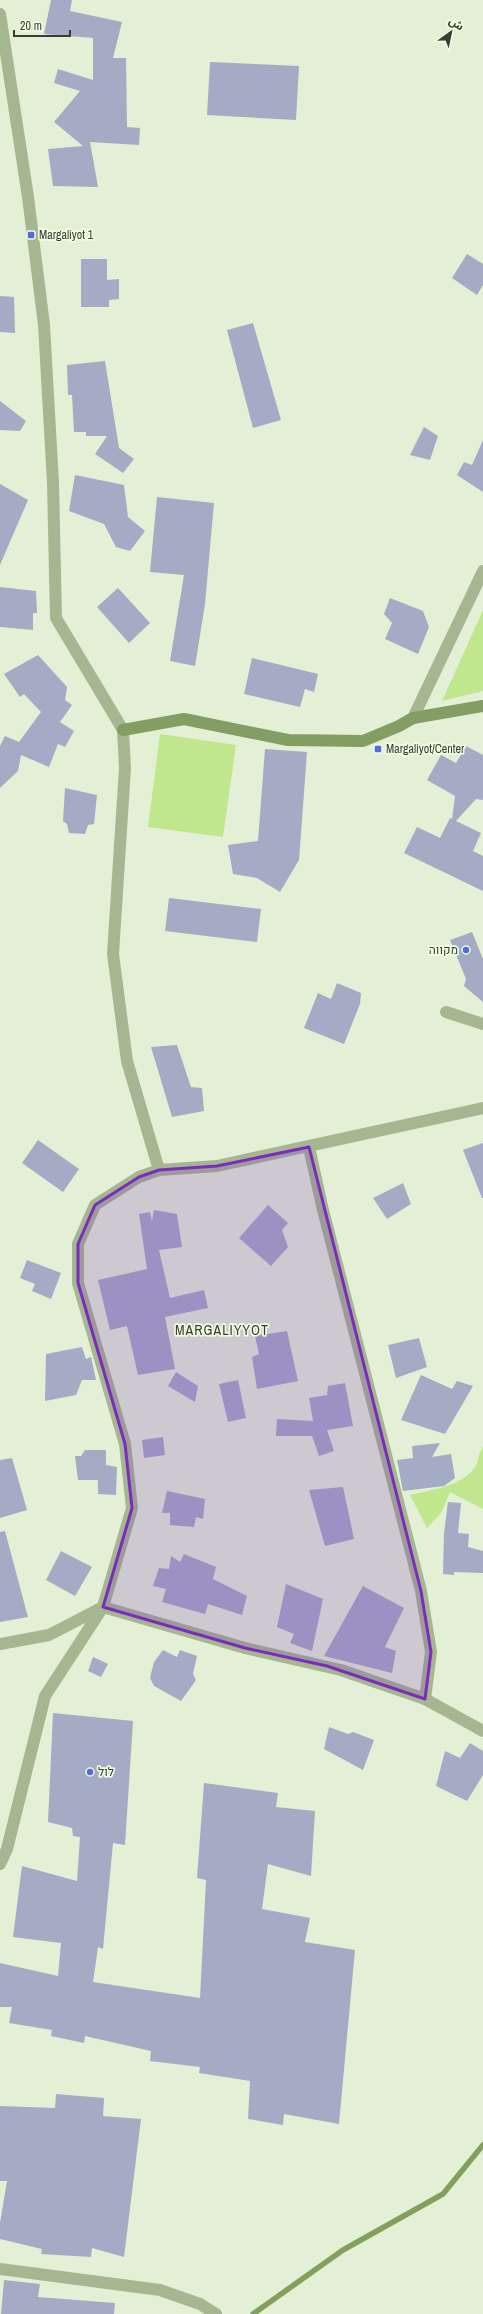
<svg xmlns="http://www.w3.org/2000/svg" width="483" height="2314" viewBox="0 0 483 2314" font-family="'Archivo Narrow','Noto Sans Arabic',Heebo,sans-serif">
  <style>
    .green { fill: #c0e78d }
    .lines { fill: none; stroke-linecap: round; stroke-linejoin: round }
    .stream { stroke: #829f5b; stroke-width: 5.5 }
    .building { fill: #a3abc5 }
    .street { stroke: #a5b790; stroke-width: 12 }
    .secondary { stroke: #849d63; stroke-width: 12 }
    .marked { fill: #7b2cbf; fill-opacity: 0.2; stroke: #7b2cbf; stroke-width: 3; stroke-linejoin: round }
    .poi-dot { fill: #536ae0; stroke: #f0fde2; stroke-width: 1.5 }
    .labels { text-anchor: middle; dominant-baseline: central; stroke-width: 3.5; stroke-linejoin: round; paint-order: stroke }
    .poi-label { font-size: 12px; fill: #393e33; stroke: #f0fde2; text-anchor: start }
    .quarter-label { font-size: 14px; letter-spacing: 1px; fill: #393e33; stroke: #f0fde2 }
  </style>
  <rect width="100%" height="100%" fill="#e3f0d5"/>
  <g class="green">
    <path d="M 483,610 L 483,691 L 442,701 Z"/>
    <path d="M 160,734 L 236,745 L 223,837 L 148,827 Z"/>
    <path d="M 483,1447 L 483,1509 L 450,1492 L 441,1513 L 427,1528 L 410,1495 C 430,1490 463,1486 475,1467 C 479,1461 477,1455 483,1447 Z"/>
  </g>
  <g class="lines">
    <path class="stream" d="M 253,2314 L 343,2250 L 443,2194 L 483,2145"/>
  </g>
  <g class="building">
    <path d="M 51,0 L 72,0 L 70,11 L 122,22 L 113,58 L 126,58 L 127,127 L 140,128 L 139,145 L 90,142 L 98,187 L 53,186 L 48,149 L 83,146 L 54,122 L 80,91 L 54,83 L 58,69 L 93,80 L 93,38 L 44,34 Z"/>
    <path d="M 210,62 L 299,66 L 296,120 L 207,115 Z"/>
    <path d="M 467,254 L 483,264 L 483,285 L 477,295 L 452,278 Z"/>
    <path d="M 81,259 L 107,259 L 107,280 L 119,279 L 119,299 L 109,300 L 109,307 L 81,307 Z"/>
    <path d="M 0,296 L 14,297 L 15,333 L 0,332 Z"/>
    <path d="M 253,323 L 281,420 L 253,428 L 227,330 Z"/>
    <path d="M 105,361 L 119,448 L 134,459 L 123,473 L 95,454 L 107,436 L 86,436 L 86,432 L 74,432 L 72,395 L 68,395 L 67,365 Z"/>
    <path d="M 0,401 L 26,421 L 20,431 L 0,430 Z"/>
    <path d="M 424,427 L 438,436 L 430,460 L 410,455 Z"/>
    <path d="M 483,440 L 483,492 L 457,475 L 464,462 L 472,465 Z"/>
    <path d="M 75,475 L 124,485 L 128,517 L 145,531 L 130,551 L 116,547 L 104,524 L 69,511 Z"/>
    <path d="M 0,484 L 28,500 L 0,565 Z"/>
    <path d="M 157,497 L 214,503 L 205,604 L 195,666 L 170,661 L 184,575 L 150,572 Z"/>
    <path d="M 0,587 L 36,591 L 37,613 L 33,613 L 33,630 L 0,627 Z"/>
    <path d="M 118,588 L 150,623 L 129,643 L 97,607 Z"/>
    <path d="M 390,598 L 423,611 L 429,627 L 418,654 L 385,639 L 392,623 L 384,614 Z"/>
    <path d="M 38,655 L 67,687 L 65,700 L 72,705 L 60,722 L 74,731 L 65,747 L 58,744 L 49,767 L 21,755 L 18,771 L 0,788 L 0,746 L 5,736 L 19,742 L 41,712 L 24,694 L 20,697 L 4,674 Z"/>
    <path d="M 252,658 L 318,674 L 314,692 L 305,689 L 300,707 L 244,694 Z"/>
    <path d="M 466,746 L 483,755 L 483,800 L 476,799 L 456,821 L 481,833 L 473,851 L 483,856 L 483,891 L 404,853 L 417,827 L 440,838 L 450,818 L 452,819 L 455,796 L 427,780 L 441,755 L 456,763 Z"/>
    <path d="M 265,749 L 307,752 L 299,860 L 280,892 L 257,878 L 233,874 L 228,845 L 258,841 Z"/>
    <path d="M 65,788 L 97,795 L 94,824 L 88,825 L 85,834 L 69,833 L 67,824 L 63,821 Z"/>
    <path d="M 169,898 L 261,909 L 257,942 L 165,931 Z"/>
    <path d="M 472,932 L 483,959 L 483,1002 L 464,986 L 466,979 L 450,940 Z"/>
    <path d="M 337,983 L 361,993 L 360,1004 L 344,1044 L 304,1028 L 318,993 L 331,999 Z"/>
    <path d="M 177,1045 L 191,1087 L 202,1088 L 204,1111 L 172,1117 L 151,1047 Z"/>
    <path d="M 38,1140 L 79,1169 L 63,1192 L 22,1163 Z"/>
    <path d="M 483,1143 L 483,1198 L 482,1198 L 463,1150 Z"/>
    <path d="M 403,1183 L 411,1204 L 387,1219 L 373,1198 Z"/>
    <path d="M 268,1205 L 288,1223 L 282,1230 L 288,1247 L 271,1266 L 239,1238 Z"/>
    <path d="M 154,1210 L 177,1214 L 182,1247 L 159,1250 L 170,1298 L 204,1290 L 208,1308 L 165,1317 L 175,1369 L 138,1375 L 127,1326 L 110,1330 L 98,1280 L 147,1269 L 139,1214 L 150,1212 L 152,1221 Z"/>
    <path d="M 27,1260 L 61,1273 L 51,1299 L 32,1291 L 35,1284 L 20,1278 Z"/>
    <path d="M 287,1331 L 298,1381 L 257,1389 L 252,1357 L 259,1354 L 255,1336 Z"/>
    <path d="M 419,1338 L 427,1367 L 396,1378 L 388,1345 Z"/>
    <path d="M 82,1347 L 86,1359 L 91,1357 L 96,1380 L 82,1380 L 76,1395 L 45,1401 L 46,1354 Z"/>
    <path d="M 176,1372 L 198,1386 L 195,1402 L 168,1386 Z"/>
    <path d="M 421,1375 L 452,1389 L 457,1381 L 473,1386 L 445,1434 L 401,1420 Z"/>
    <path d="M 238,1380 L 246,1418 L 228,1422 L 219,1384 Z"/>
    <path d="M 345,1383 L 353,1426 L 327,1430 L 334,1451 L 319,1456 L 312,1436 L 276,1436 L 277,1419 L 313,1421 L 309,1398 L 327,1395 L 328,1386 Z"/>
    <path d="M 163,1437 L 165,1455 L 144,1458 L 142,1440 Z"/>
    <path d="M 440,1443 L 432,1457 L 451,1454 L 455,1478 L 444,1486 L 403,1491 L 397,1460 L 413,1458 L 412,1446 Z"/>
    <path d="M 85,1450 L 106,1450 L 106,1465 L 117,1467 L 116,1495 L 98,1494 L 98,1480 L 78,1480 L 75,1456 L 81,1456 Z"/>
    <path d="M 12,1458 L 27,1510 L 0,1518 L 0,1460 Z"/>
    <path d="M 343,1487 L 354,1539 L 325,1546 L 309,1490 Z"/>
    <path d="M 167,1491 L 205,1499 L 203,1519 L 196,1517 L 194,1527 L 170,1525 L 170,1513 L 162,1513 Z"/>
    <path d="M 448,1502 L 461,1503 L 458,1533 L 469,1534 L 468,1547 L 483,1551 L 483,1573 L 454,1572 L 454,1575 L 443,1574 L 444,1533 Z"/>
    <path d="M 5,1531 L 28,1617 L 0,1622 L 0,1532 Z"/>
    <path d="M 61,1551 L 92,1567 L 75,1596 L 46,1580 Z"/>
    <path d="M 184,1554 L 216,1567 L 213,1579 L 247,1596 L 242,1615 L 208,1604 L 205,1614 L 162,1602 L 166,1589 L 153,1586 L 159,1568 L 169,1569 L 171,1556 L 180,1562 Z"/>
    <path d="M 286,1584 L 323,1599 L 312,1651 L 290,1643 L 294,1634 L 277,1627 Z"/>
    <path d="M 363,1586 L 404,1608 L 385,1647 L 396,1651 L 392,1673 L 324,1656 Z"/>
    <path d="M 163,1650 L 177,1657 L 180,1650 L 197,1656 L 193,1674 L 196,1680 L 181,1701 L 154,1686 L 150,1678 L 154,1662 Z"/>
    <path d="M 93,1657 L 108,1664 L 101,1677 L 88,1671 Z"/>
    <path d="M 53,1713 L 133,1721 L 125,1845 L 113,1843 L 103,1949 L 98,1947 L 93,1982 L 200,1998 L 206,1880 L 197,1878 L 204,1783 L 278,1793 L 276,1807 L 315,1811 L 311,1876 L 268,1864 L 262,1909 L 310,1918 L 305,1942 L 355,1950 L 339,2124 L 284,2114 L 283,2125 L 248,2119 L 250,2081 L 199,2073 L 200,2067 L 150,2061 L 151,2051 L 85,2036 L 84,2043 L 51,2036 L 52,2030 L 9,2023 L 12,2007 L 0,2007 L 0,1963 L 58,1976 L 61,1943 L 13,1937 L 22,1866 L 77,1881 L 80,1837 L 73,1836 L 72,1828 L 48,1822 Z"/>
    <path d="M 329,1727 L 348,1734 L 353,1732 L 374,1740 L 363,1770 L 324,1749 Z"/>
    <path d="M 470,1743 L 483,1751 L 483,1775 L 467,1801 L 436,1786 L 445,1751 L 460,1758 Z"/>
    <path d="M 56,2094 L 104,2098 L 103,2116 L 141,2119 L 124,2257 L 92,2248 L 91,2257 L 41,2254 L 42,2249 L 0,2239 L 0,2223 L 7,2181 L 0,2181 L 0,2106 L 55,2108 Z"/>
    <path d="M 4,2280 L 40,2284 L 38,2297 L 115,2303 L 114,2314 L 1,2314 Z"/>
  </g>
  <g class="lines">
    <g class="street">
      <path d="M 0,14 L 28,197 L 44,325 L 53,483 L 56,618 L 123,730 L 125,768 L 113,954 L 127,1061 L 159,1170"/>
      <path d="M 413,718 L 483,571"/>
      <path d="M 446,1012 L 483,1024"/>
      <path d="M 309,1147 L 322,1206 L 421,1591 L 431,1652 L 425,1699"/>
      <path d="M 0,1644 L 49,1635 L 103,1607 L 245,1648 L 341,1670 L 425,1699 L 483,1731"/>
      <path d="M 0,1864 L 7,1849 L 45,1696 L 103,1607 L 132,1508 L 125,1444 L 78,1283 L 78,1244 L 95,1205 L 139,1177 L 159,1170 L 217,1166 L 483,1108"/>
      <path d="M 0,2269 L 160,2290 L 200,2304 L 216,2314"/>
    </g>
    <path class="secondary" d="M 123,730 L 184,719 L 288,740 L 363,741 L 399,726 L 413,718 L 483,706"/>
  </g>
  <path class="marked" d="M 309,1147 L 421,1591 L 431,1652 L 425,1699 L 327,1666 L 245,1648 L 103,1607 L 132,1508 L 125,1444 L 78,1283 L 78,1244 L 95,1205 L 139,1177 L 159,1170 L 217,1166 Z"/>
  <g class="poi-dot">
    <rect x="27" y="231" width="8" height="8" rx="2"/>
    <rect x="374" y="745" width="8" height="8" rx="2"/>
    <circle cx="466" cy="950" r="4"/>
    <circle cx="90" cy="1772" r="4"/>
  </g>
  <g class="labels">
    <g class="poi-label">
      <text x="39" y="235">Margaliyot 1</text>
      <text x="386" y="749">Margaliyot/Center</text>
      <text x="458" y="950" text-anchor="end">מקווה</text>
      <text x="98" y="1772">לול</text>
    </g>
    <g class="quarter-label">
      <text x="222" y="1330">MARGALIYYOT</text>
    </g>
  </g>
  <g transform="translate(451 32) rotate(33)" stroke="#f0fde2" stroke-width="3" paint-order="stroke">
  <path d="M0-3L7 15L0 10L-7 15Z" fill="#393e33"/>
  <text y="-6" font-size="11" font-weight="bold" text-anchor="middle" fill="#393e33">ش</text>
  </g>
  <path d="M14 30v6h56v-6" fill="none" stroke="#393e33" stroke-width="2"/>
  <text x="20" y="30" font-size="12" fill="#393e33" stroke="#f0fde2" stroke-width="3" paint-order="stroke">20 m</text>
</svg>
